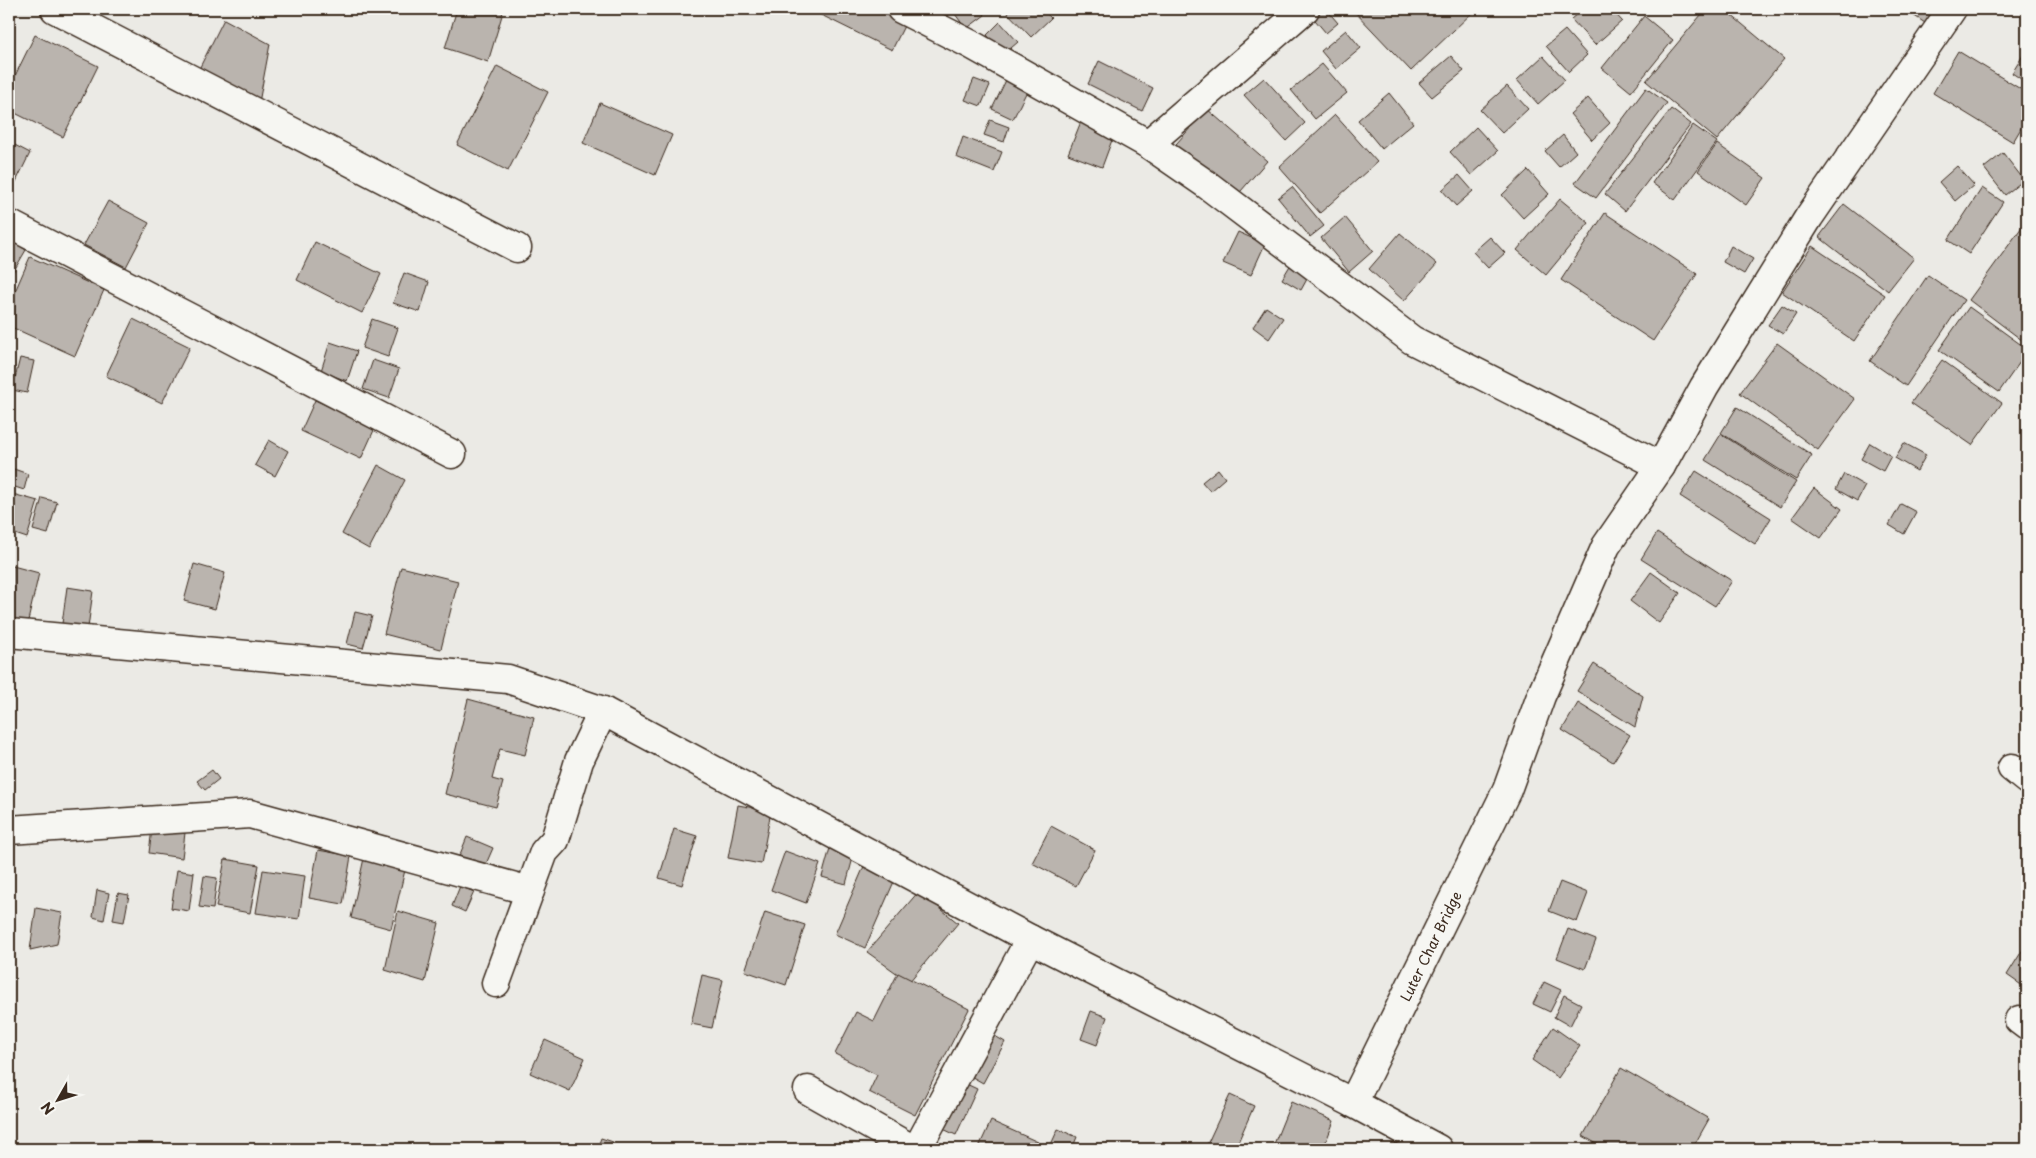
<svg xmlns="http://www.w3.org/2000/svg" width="2036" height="1158" viewBox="0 0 2036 1158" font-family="'Playpen Sans',sans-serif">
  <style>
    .building { fill: #bab4ae; stroke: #3b2a1e }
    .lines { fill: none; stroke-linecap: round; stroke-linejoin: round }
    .minor-casing { stroke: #3b2a1e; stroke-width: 31 }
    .minor { stroke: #f6f6f2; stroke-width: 28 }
    .labels { text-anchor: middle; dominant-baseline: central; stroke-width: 4; stroke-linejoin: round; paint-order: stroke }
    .street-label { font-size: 14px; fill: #3b2a1e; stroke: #f6f6f2 }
  </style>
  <rect width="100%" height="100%" fill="#ebeae5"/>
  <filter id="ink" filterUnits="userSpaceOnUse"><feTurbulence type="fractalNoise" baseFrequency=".02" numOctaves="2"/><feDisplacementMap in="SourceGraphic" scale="10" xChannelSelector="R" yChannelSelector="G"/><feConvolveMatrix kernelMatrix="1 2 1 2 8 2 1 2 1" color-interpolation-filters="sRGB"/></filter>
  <g filter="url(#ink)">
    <g class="building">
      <path d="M 457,9 L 494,9 L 503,12 L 488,62 L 445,48 Z"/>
      <path d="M 809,9 L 879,9 L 906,22 L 892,50 Z"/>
      <path d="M 924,9 L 946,9 L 950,14 L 937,25 Z"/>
      <path d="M 962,9 L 981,9 L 985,15 L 966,29 L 955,14 Z"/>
      <path d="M 1004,9 L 1042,9 L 1051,18 L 1031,37 Z"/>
      <path d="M 1317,9 L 1326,9 L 1338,23 L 1326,33 L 1310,14 Z"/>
      <path d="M 1356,9 L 1474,9 L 1475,10 L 1411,71 L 1354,11 Z"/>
      <path d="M 1583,9 L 1611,9 L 1622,21 L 1595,45 L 1571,19 Z"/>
      <path d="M 1706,9 L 1724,9 L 1784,59 L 1717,140 L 1646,81 Z"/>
      <path d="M 1904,9 L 1944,9 L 1931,27 Z"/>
      <path d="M 1644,16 L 1673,40 L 1631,92 L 1602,68 Z"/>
      <path d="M 224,19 L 270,44 L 258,108 L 197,73 Z"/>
      <path d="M 1000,22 L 1018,42 L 1004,54 L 987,35 Z"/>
      <path d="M 1346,30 L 1361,48 L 1336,69 L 1321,51 Z"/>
      <path d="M 1565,30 L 1587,55 L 1569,72 L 1546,46 Z"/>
      <path d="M 35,35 L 98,66 L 63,137 L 9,110 L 9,88 Z"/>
      <path d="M 2027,49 L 2027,83 L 2012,73 Z"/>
      <path d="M 1958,51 L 2027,93 L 2027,118 L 2013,142 L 1933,93 Z"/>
      <path d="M 1451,56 L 1464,71 L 1432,97 L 1419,83 Z"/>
      <path d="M 1543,56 L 1565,80 L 1538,104 L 1517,80 Z"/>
      <path d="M 1099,61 L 1153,88 L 1142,111 L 1088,84 Z"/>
      <path d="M 1322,64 L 1347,93 L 1315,119 L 1291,90 Z"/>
      <path d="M 497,66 L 548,92 L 508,171 L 457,145 Z"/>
      <path d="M 1008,76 L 1029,87 L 1013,119 L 992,109 Z"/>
      <path d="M 1264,78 L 1305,123 L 1286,141 L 1244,95 Z"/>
      <path d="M 974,79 L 990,85 L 981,106 L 965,100 Z"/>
      <path d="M 1507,86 L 1528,109 L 1502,133 L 1480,110 Z"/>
      <path d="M 1646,88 L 1667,103 L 1596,198 L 1575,183 Z"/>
      <path d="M 1389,93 L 1413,123 L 1382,149 L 1358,120 Z"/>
      <path d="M 1588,98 L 1610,123 L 1592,140 L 1570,114 Z"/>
      <path d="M 600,103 L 672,135 L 655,175 L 583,143 Z"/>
      <path d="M 1207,109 L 1267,161 L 1221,214 L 1161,161 Z"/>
      <path d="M 1671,109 L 1691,124 L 1625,211 L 1605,194 Z"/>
      <path d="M 1335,115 L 1377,162 L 1320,213 L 1279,167 Z"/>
      <path d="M 1082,119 L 1115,132 L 1102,167 L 1068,154 Z"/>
      <path d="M 990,120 L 1009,127 L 1004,142 L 984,135 Z"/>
      <path d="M 1693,125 L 1717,142 L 1675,200 L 1652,183 Z"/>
      <path d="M 1476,127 L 1498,151 L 1471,175 L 1450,152 Z"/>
      <path d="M 1563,135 L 1576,152 L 1559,167 L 1545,151 Z"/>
      <path d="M 963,137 L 1002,152 L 994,172 L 956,157 Z"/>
      <path d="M 9,142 L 30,153 L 9,196 Z"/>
      <path d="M 1717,144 L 1765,178 L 1746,205 L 1698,171 Z"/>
      <path d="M 2003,153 L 2024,180 L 2005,195 L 1984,168 Z"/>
      <path d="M 1957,166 L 1974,185 L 1955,201 L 1939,182 Z"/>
      <path d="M 1528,170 L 1549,194 L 1523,218 L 1502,195 Z"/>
      <path d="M 1459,175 L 1473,191 L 1456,206 L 1442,190 Z"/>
      <path d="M 1292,187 L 1324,226 L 1310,237 L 1278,198 Z"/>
      <path d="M 1982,188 L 2003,202 L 1969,254 L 1948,240 Z"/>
      <path d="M 1560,199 L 1589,223 L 1546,275 L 1517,250 Z"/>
      <path d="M 108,201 L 149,223 L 126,267 L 84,245 Z"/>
      <path d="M 1844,204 L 1914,258 L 1888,291 L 1819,237 Z"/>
      <path d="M 1605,213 L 1697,274 L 1653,341 L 1561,280 Z"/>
      <path d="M 1345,217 L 1373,251 L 1349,272 L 1321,238 Z"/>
      <path d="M 2027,220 L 2027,344 L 1969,300 Z"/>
      <path d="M 1238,232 L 1265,244 L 1251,275 L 1223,263 Z"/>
      <path d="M 1400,233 L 1437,264 L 1404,301 L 1369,269 Z"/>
      <path d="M 1490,237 L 1505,253 L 1488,268 L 1473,252 Z"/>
      <path d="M 9,239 L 26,250 L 9,279 Z"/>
      <path d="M 315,242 L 381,274 L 362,313 L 297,280 Z"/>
      <path d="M 1731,246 L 1753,259 L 1744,274 L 1723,262 Z"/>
      <path d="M 1812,246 L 1885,295 L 1854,341 L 1782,292 Z"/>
      <path d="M 30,257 L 104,290 L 75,356 L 9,326 L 9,305 Z"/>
      <path d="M 1294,259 L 1312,270 L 1301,290 L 1282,279 Z"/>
      <path d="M 404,273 L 429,282 L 420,312 L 393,303 Z"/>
      <path d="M 1928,275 L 1964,300 L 1906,386 L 1870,361 Z"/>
      <path d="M 1782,305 L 1796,314 L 1783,334 L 1768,325 Z"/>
      <path d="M 1266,307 L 1283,318 L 1269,339 L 1253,327 Z"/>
      <path d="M 1969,307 L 2027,349 L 2027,352 L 1999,392 L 1939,350 Z"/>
      <path d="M 133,319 L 190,347 L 162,403 L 106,376 Z"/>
      <path d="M 372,319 L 398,328 L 388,357 L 362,348 Z"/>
      <path d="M 330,342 L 357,351 L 347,381 L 321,371 Z"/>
      <path d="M 1777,343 L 1855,399 L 1818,450 L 1740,393 Z"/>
      <path d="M 20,358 L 34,361 L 27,393 L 12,390 Z"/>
      <path d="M 373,360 L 399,369 L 389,398 L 363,389 Z"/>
      <path d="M 1942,360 L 2002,403 L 1972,445 L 1911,403 Z"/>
      <path d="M 315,400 L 375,428 L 361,459 L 301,431 Z"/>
      <path d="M 1737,407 L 1812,455 L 1796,480 L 1721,433 Z"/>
      <path d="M 1721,434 L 1796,482 L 1780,507 L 1705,460 Z"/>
      <path d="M 269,440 L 288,451 L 275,476 L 255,465 Z"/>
      <path d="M 1870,443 L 1891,456 L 1883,471 L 1861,459 Z"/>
      <path d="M 1904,443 L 1926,455 L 1917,471 L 1895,458 Z"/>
      <path d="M 378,465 L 405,480 L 369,549 L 342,534 Z"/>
      <path d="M 11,468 L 28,474 L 24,490 L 9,485 Z"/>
      <path d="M 1218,469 L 1225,478 L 1210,491 L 1202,482 Z"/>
      <path d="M 1696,471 L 1771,518 L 1755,544 L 1680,496 Z"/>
      <path d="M 1844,474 L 1865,486 L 1857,501 L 1836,489 Z"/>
      <path d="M 1814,488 L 1842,509 L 1821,538 L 1792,518 Z"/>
      <path d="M 9,493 L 38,501 L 27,538 L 9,532 Z"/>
      <path d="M 42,498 L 57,502 L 48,534 L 33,530 Z"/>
      <path d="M 1901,504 L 1916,512 L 1904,534 L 1889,525 Z"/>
      <path d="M 1657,533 L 1732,581 L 1715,606 L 1641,559 Z"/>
      <path d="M 194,564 L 225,573 L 215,609 L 184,601 Z"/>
      <path d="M 9,565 L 39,573 L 27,625 L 9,621 Z"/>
      <path d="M 401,567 L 458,581 L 441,649 L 384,634 Z"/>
      <path d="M 1651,572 L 1680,593 L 1659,623 L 1630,601 Z"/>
      <path d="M 67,587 L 93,591 L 87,635 L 61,631 Z"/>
      <path d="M 355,612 L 372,616 L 363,648 L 347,644 Z"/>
      <path d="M 1594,664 L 1643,696 L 1635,727 L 1577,691 Z"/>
      <path d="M 468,699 L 534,717 L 525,755 L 500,749 L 492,779 L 503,782 L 496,807 L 445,794 Z"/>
      <path d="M 1578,703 L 1630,735 L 1613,762 L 1562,730 Z"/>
      <path d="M 212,770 L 219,779 L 205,790 L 197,781 Z"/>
      <path d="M 738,805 L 771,811 L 761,864 L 728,858 Z"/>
      <path d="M 154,812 L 187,816 L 182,858 L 149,853 Z"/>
      <path d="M 1051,826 L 1095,850 L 1076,886 L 1032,863 Z"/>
      <path d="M 674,829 L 697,836 L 682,885 L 659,878 Z"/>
      <path d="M 467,837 L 493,848 L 479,880 L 454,869 Z"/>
      <path d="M 830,848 L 854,854 L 846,884 L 822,877 Z"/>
      <path d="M 318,850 L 351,856 L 343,904 L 309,898 Z"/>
      <path d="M 785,851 L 820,864 L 806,903 L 771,890 Z"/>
      <path d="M 364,858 L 405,870 L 391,929 L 351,918 Z"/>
      <path d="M 225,859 L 259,865 L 250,913 L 216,907 Z"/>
      <path d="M 865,864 L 896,877 L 865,948 L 835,934 Z"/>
      <path d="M 177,870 L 194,873 L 189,911 L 171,908 Z"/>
      <path d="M 263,870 L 305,876 L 299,919 L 256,913 Z"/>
      <path d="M 204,876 L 217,878 L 213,909 L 199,907 Z"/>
      <path d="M 1560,882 L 1588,893 L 1577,922 L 1549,911 Z"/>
      <path d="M 460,886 L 474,892 L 465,912 L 452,906 Z"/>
      <path d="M 97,890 L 109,893 L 104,920 L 93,917 Z"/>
      <path d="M 919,891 L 958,923 L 909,982 L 867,952 Z"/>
      <path d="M 118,893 L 129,895 L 124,922 L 113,920 Z"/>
      <path d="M 36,908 L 62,913 L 57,944 L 30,950 Z"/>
      <path d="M 398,911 L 439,923 L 425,982 L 385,970 Z"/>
      <path d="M 765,912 L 805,925 L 786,985 L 745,971 Z"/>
      <path d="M 1568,929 L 1596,940 L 1585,969 L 1557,958 Z"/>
      <path d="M 2027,943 L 2027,989 L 2007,975 Z"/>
      <path d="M 898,973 L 969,1009 L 915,1115 L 869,1092 L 877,1075 L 835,1054 L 856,1012 L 874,1021 Z"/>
      <path d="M 702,975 L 723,980 L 712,1028 L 691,1024 Z"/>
      <path d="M 1544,982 L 1561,990 L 1550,1012 L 1533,1004 Z"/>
      <path d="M 1564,995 L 1581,1004 L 1570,1026 L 1554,1017 Z"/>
      <path d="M 1091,1011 L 1107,1017 L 1097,1045 L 1081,1039 Z"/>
      <path d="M 1553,1027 L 1580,1046 L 1558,1078 L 1532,1060 Z"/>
      <path d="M 990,1033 L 1005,1042 L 983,1083 L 967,1074 Z"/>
      <path d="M 545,1040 L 585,1058 L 570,1091 L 530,1073 Z"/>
      <path d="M 1621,1068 L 1709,1119 L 1692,1149 L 1606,1149 L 1583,1136 Z"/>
      <path d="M 960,1081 L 977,1089 L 956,1135 L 939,1127 Z"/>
      <path d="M 1230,1095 L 1254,1106 L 1235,1149 L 1205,1149 Z"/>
      <path d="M 1291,1102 L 1334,1121 L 1323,1149 L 1272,1149 Z"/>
      <path d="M 991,1121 L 1038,1142 L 1035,1149 L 978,1149 Z"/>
      <path d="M 1058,1129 L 1077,1137 L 1072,1149 L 1049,1149 Z"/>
      <path d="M 601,1138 L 613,1142 L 610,1149 L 597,1149 Z"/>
    </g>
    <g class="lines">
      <g class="minor-casing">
        <g id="minor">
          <path d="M 55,9 L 517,248"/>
          <path d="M 901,9 L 972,45 L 1148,144 L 1206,184 L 1412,340 L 1661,466"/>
          <path d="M 1148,144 L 1305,9"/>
          <path d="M 9,224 L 452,454"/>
          <path d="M 9,633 L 508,679 L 603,711 L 1030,939 L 1353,1103 L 1438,1149"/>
          <path d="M 2012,768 L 2027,780"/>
          <path d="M 9,830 L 250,814 L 530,891"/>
          <path d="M 496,983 L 544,852 L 555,840 L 579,761 L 603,711"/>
          <path d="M 2019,1020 L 2027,1026"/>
          <path d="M 808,1090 L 912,1149"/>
          <path id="s1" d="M 1353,1103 L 1507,790 L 1541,696 L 1606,546 L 1661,466 L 1704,387 L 1809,217 L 1952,9"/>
          <path d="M 917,1149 L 1030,939"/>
        </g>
      </g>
      <use href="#minor" class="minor"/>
    </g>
  </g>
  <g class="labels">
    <g class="street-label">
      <text stroke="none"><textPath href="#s1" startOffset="175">Luter Char Bridge</textPath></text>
    </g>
  </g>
  <rect width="2036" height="1158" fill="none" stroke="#f6f6f2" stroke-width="30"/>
  <rect x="15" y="15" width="2006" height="1128" fill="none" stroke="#3b2a1e" stroke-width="2" filter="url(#ink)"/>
  <g transform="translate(58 1100) rotate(231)" stroke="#f6f6f2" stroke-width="4" paint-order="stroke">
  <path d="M0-4L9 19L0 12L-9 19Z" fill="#3b2a1e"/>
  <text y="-8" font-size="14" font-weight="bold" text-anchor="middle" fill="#3b2a1e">N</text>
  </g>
</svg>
